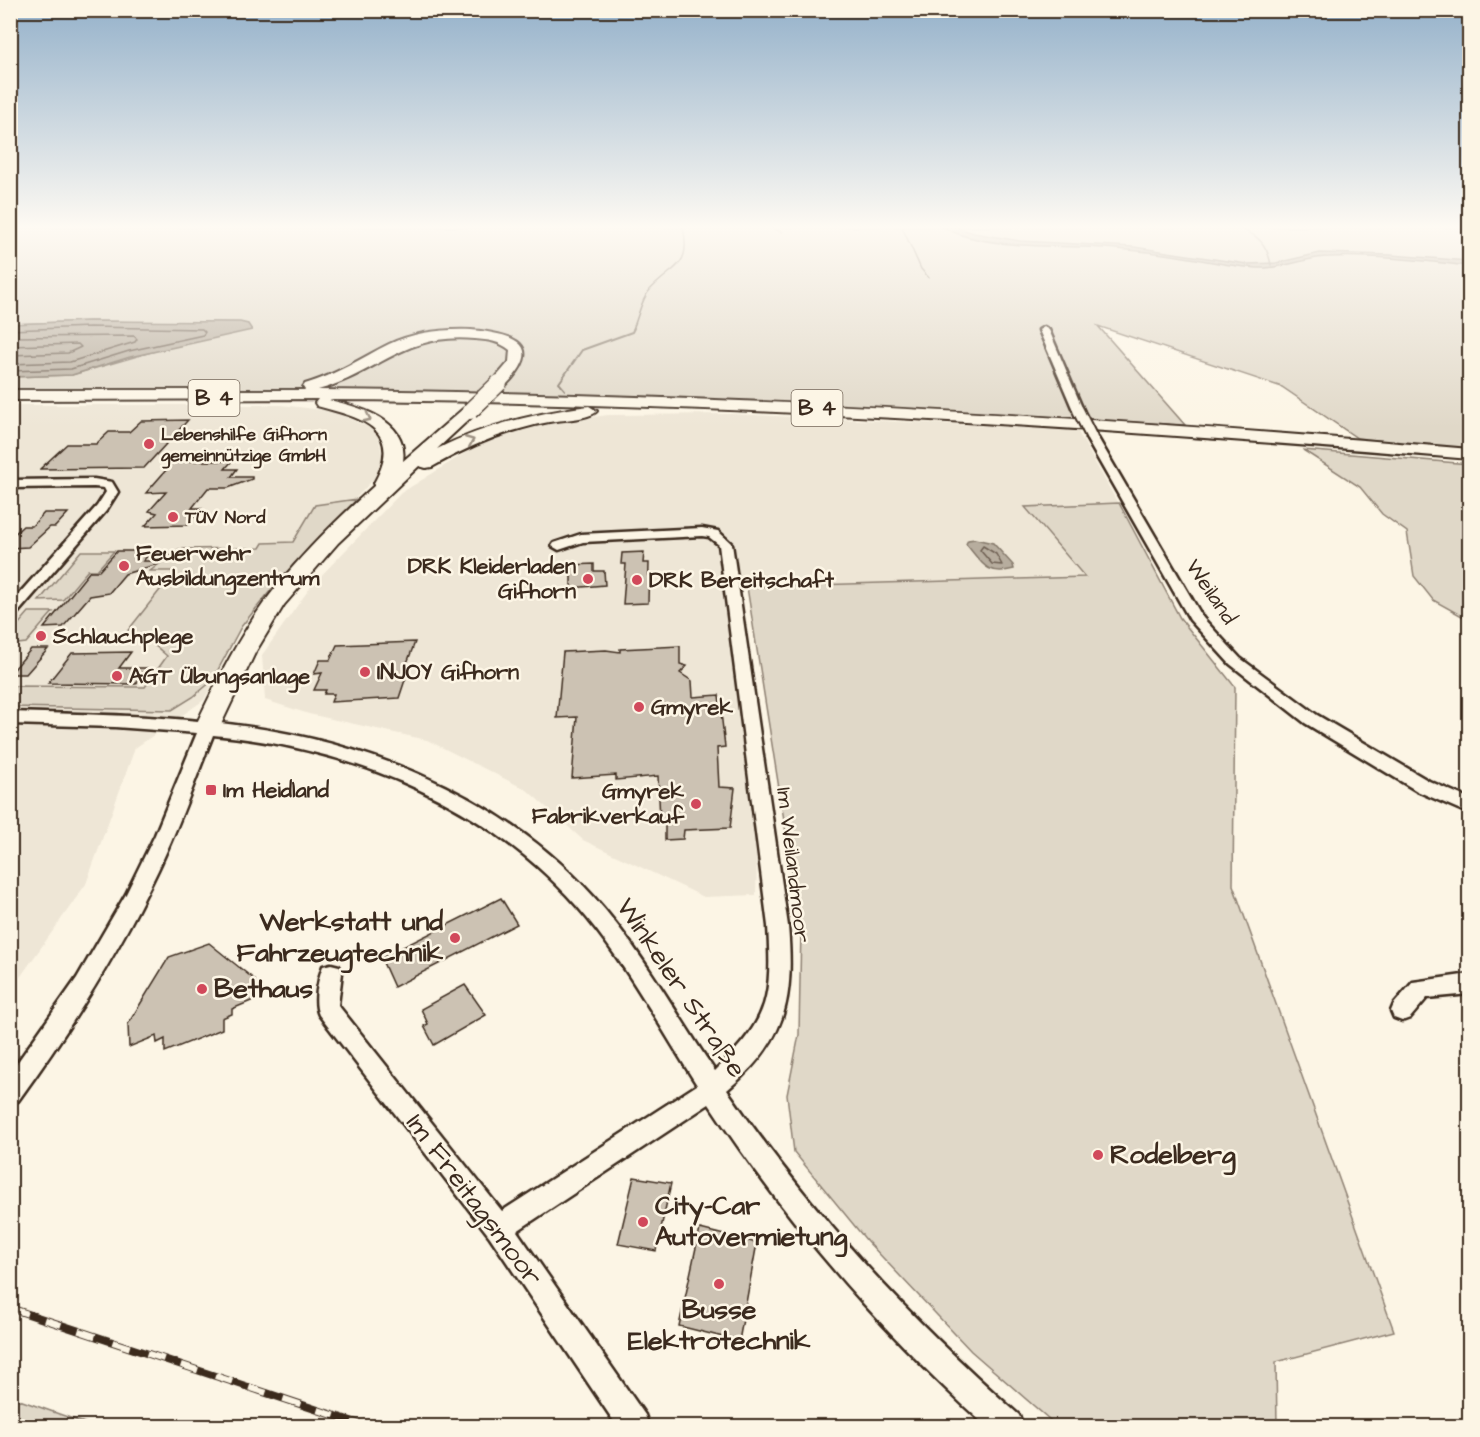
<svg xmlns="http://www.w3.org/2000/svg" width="1480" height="1437" viewBox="0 0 1480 1437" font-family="'Architects Daughter',sans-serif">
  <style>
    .built { fill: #eee6d6 }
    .green { fill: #e0d8c8; stroke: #8e8173; stroke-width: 1.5 }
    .water { fill: #b7ad9e; stroke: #85796b; stroke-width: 1.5 }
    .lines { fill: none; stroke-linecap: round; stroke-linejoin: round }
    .shore { stroke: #6d5e51; stroke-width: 1.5 }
    .stream-far1 { stroke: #85796b; stroke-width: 1.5 }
    .stream { stroke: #85796b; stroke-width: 2 }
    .building { fill: #ccc2b3; stroke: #3b2a1e; stroke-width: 1.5 }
    .minor-casing { stroke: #3b2a1e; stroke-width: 5 }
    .highway-casing { stroke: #3b2a1e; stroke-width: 4 }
    .minor { fill: #fcf5e5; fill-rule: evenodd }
    .highway { fill: #fcf5e5; fill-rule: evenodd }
    .rail-casing { stroke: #3b2a1e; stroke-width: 8 }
    .rail { stroke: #fcf5e5; stroke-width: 6; stroke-dasharray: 18; stroke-linecap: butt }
    .minor-bridge-casing { stroke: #3b2a1e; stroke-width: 14; stroke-linecap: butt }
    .highway-bridge-casing { stroke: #3b2a1e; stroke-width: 19; stroke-linecap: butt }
    .minor-bridge { stroke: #fcf5e5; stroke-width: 10 }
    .highway-bridge { stroke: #fcf5e5; stroke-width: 16 }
    .oneway { stroke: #9c9082 }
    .poi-dot { fill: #d1495b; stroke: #fcf5e5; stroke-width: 2 }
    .labels { text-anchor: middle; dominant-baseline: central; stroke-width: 5; stroke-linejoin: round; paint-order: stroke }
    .far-poi-label { font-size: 18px; font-weight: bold; fill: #3b2a1e; stroke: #fcf5e5; text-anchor: start }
    .shield { fill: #fcf5e5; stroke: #75675a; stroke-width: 1.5 }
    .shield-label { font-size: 21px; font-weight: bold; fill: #3b2a1e }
    .poi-label { font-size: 22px; font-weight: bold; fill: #3b2a1e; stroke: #fcf5e5; text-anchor: start }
    .street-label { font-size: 22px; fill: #3b2a1e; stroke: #fcf5e5 }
    .near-poi-label { font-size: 27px; font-weight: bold; fill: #3b2a1e; stroke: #fcf5e5; text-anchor: start }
    .near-street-label { font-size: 27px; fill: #3b2a1e; stroke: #fcf5e5 }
  </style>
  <rect width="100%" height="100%" fill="#fcf5e5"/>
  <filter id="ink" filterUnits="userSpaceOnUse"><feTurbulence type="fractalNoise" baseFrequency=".0167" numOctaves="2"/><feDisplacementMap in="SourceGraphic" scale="12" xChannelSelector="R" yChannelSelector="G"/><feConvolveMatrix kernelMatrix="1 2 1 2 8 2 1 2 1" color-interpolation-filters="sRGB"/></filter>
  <g filter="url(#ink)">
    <g class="built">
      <path d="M 11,405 L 281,405 L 332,411 L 377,431 L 385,467 L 279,580 L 241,627 L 204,700 L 135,748 L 86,884 L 11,990 Z"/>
      <path d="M 733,414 L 1077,430 L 1158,575 L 723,588 L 757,856 L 756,895 L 704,897 L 583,840 L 527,790 L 427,740 L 309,714 L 265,700 L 262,655 L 312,585 L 401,493 L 473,448 L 536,424 L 609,415 Z"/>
    </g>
    <g class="green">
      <path d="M 11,227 L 1469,227 L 1469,450 L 1357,438 L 1282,387 L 1098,326 L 1185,425 L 648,397 L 11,392 L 11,377 L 72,375 L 248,324 L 90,321 L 11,324 Z"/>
      <path d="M 1303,450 L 1469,464 L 1469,620 L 1433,600 L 1414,576 L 1407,532 L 1382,514 L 1360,487 Z"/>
      <path d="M 357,499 L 279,580 L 241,627 L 212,681 L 193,697 L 172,710 L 11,707 L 11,686 L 145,687 L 167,656 C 149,640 147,637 122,638 L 175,571 L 150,571 L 179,549 L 260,548 L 263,543 L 293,542 L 315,505 Z"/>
      <path d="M 1119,503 L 1180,618 L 1235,687 L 1233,885 L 1394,1331 L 1276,1362 L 1277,1426 L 1057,1426 L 971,1351 L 867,1241 L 794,1152 L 787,1095 L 799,1035 L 801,927 L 747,587 L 1085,577 L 1025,507 Z"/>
      <path d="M 81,551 L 114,551 L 97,570 L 88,570 L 63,600 L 39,601 Z"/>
      <path d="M 29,612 L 53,612 L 26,643 L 18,644 L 11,652 L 11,633 Z"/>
      <path d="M 11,1397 L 93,1426 L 11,1426 Z"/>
    </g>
    <g class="water">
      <path d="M 943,227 L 955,227 L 974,233 L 1020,241 L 1134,247 L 1247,264 L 1276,263 L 1320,253 L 1391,255 L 1469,261 L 1469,266 C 1423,261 1376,255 1329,257 C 1306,257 1286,268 1262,268 C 1238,268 1214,262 1190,258 C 1162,253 1133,250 1105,248 C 1059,245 983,250 943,227 Z"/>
      <path d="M 90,321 L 240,322 L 248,324 L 252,330 L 130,357 L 72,375 L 11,377 L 11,324 Z"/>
      <path d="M 975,539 L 993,543 L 1013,565 L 1014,569 C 986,576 983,564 966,544 L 968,540 Z"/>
    </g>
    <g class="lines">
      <g class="shore">
        <path d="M 10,330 L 90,327 L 202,329 L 205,332 L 203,335 L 129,351 L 71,369 L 10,371"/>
        <path d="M 10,337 L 134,336 L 137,339 L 135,342 L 70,362 L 10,364"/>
        <path d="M 10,346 L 78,344 L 81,347 L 68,353 L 10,355"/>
        <path d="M 983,546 L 996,554 L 1002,565 L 992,564 L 980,550 Z"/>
      </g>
      <g class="stream-far1">
        <path d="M 769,227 L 782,232"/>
        <path d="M 902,227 L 921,269 L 929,278"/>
        <path d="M 1236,227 C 1257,234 1267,243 1271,265"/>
        <path d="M 633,329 C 638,318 641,300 649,291 C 672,265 692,269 683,227"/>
      </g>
      <path class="stream" d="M 565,390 L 559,383 L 582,350 L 632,332 L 634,328"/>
    </g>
    <g class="building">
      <path d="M 188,420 L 144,468 L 40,469 L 67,444 L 96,444 L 109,432 L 129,432 L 141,421 Z"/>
      <path d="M 174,461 L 232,461 L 225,469 L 237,469 L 231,477 L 252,477 L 252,479 L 228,488 L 208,488 L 192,508 L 201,508 L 188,525 L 145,526 L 157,513 L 149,511 L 166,492 L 146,493 Z"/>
      <path d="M 44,513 L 68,513 L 55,527 L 50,527 L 28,547 L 10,548 L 10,538 L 23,526 L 32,526 Z"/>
      <path d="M 117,551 L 152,551 L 143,561 L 158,561 L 158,564 L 125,574 L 109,593 L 90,596 L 63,627 L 44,628 L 90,571 L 99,571 Z"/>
      <path d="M 644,552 L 643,563 L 649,563 L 648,603 L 623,604 L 626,564 L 621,564 L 622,553 Z"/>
      <path d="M 594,564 L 594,571 L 604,571 L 605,585 L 571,588 L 571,565 Z"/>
      <path d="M 415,642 L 404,671 L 408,671 L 399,698 L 331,702 L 334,694 L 324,694 L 326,690 L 314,690 L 322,673 L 314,674 L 320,660 L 330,660 L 337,645 Z"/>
      <path d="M 680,646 L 680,664 L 687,666 L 680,673 L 692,681 L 693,697 L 719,695 L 725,747 L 717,748 L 719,787 L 735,788 L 730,828 L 684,830 L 683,839 L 665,840 L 665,820 L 660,820 L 658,776 L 616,780 L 616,775 L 572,778 L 577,717 L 557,718 L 563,652 L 606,650 L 620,652 L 620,649 Z"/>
      <path d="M 31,649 L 48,649 L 26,674 L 10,674 Z"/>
      <path d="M 131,652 L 119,668 L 147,668 L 136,684 L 48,683 L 72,653 Z"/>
      <path d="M 501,898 L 517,924 L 394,987 L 381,958 Z"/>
      <path d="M 209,943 L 255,980 L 256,999 L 232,1009 L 232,1014 L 222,1018 L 222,1029 L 165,1052 L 165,1039 L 157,1043 L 156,1036 L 129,1047 L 128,1024 L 169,957 Z"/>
      <path d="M 465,985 L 486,1015 L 434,1045 L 424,1026 L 428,1024 L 421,1009 Z"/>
      <path d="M 634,1177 L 671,1183 L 656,1251 L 618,1244 Z"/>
      <path d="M 700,1229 L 757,1243 L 739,1341 L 679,1326 Z"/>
    </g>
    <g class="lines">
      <g class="minor-casing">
        <g id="minor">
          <path d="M 1044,327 L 1049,330 L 1083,410 L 1082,412 L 1078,413 L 1073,410 L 1039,330 Z"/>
          <path d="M 1092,435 L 1098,438 L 1203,618 L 1240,658 L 1317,715 L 1429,781 L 1470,799 L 1470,814 L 1417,791 L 1305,723 L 1230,664 L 1190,620 L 1086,438 Z"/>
          <path d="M 94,479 L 112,482 L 118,492 L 106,511 L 15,616 L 10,617 L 10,604 L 97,506 L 106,492 L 104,488 L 94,487 L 10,488 L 10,480 Z"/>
          <path d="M 702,528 L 718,531 L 732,544 L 788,926 C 794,1000 787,1040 727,1090 C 812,1214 906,1315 1019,1415 L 1023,1426 L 986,1426 C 880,1330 788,1224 709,1104 L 517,1231 L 645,1415 L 649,1426 L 617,1426 L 490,1237 L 319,1015 C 313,1002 318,979 323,966 L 331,964 L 339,966 L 342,973 L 338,1005 L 502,1211 L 697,1085 C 661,1029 629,969 587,918 C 495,806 355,748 213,735 C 195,780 179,826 158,870 C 119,952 71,1028 18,1101 L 10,1104 L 10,1073 L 77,978 L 126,894 L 155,835 L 197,733 L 115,727 L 10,724 L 10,712 C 77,714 144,715 209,722 C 351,735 496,789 593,896 C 640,948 675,1012 715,1071 L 718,1068 C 770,1018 772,996 768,926 L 719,545 L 709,537 L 702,536 L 583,542 L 559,550 L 552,546 L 554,543 L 581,534 Z"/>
          <path d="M 1470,974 L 1470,994 L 1427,998 L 1410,1018 L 1402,1021 L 1394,1018 L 1391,1011 L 1394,1004 L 1413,982 Z"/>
        </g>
      </g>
      <g class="highway-casing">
        <path id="highway" d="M 471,330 C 514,334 547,344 505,386 L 493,386 L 491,383 L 509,362 L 510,350 C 499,341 488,340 475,339 C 404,332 379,373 318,390 C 703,393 1086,416 1470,449 L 1470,459 C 1090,427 710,402 329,400 C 360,407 409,420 403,461 L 464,408 L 470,406 L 478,411 L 437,449 C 485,425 536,413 589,406 L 597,411 C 591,419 560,420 549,422 C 507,430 469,446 432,467 L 426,468 L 419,466 L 338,543 L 284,605 L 255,653 L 217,733 L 208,736 L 199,733 L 195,727 C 213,689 231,652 254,617 C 287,568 331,525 375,485 L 374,483 C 405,429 362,418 317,406 L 315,403 L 318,399 L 10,400 L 10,390 L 305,390 L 303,387 L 305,384 C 336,375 361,358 389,344 C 415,332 443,329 471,330 Z"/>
      </g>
      <use href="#minor" class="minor"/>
      <use href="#highway" class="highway"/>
      <g class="rail-casing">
        <path id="rail" d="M 10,1308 L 366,1426"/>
      </g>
      <use href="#rail" class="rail"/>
      <g class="minor-bridge-casing">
        <path id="minor-bridge" d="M 1078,410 L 1092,438"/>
      </g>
      <g class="highway-bridge-casing">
        <path id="highway-bridge" d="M 470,411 L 499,383"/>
      </g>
      <use href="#minor-bridge" class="minor-bridge"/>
      <use href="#highway-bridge" class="highway-bridge"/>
    </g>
    <defs><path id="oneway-chevron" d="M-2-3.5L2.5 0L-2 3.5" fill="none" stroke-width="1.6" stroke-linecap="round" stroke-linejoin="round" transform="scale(1.5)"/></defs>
    <g class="oneway">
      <use href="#oneway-chevron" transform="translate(367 418) rotate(27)"/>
      <use href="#oneway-chevron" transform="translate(470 441) rotate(-22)"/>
    </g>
  </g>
  <linearGradient id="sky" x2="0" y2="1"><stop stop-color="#94b1ca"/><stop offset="0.53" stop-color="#fefaf3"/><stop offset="1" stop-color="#fefaf3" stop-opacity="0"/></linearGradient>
  <rect width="1480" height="428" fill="url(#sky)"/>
  <g class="poi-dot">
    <circle cx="149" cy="444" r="6"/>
    <circle cx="173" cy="517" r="6"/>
    <circle cx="124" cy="566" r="6"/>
    <circle cx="588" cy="579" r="6"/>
    <circle cx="637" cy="580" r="6"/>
    <circle cx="41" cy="636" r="6"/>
    <circle cx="365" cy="672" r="6"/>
    <circle cx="117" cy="676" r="6"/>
    <circle cx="639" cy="707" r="6"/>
    <rect x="205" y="784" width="12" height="12" rx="3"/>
    <circle cx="696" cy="804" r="6"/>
    <circle cx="455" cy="938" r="6"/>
    <circle cx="202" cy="989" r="6"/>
    <circle cx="1098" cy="1155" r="6"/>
    <circle cx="643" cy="1222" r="6"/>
    <circle cx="719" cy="1284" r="6"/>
  </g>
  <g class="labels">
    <g class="far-poi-label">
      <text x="161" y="434">Lebenshilfe Gifhorn<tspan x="161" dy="21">gemeinnützige GmbH</tspan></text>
      <text x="185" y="517">TÜV Nord</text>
    </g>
    <g class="shield">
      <rect x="188.5" y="380" width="51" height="36" rx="4.5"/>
      <rect x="791.5" y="390" width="51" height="36" rx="4.5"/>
    </g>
    <g class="shield-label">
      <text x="214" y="398">B 4</text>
      <text x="817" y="408">B 4</text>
    </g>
    <g class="poi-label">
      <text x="136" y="553">Feuerwehr<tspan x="136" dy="25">Ausbildungzentrum</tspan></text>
      <text x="576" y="566" text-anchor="end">DRK Kleiderladen<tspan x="576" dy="25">Gifhorn</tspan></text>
      <text x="649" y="580">DRK Bereitschaft</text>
      <text x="53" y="636">Schlauchplege</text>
      <text x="377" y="672">INJOY Gifhorn</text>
      <text x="129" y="676">AGT Übungsanlage</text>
      <text x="651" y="707">Gmyrek</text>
      <text x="223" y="790">Im Heidland</text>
      <text x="684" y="791" text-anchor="end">Gmyrek<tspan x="684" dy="25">Fabrikverkauf</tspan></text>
    </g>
    <g class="street-label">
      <text transform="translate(1211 592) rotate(56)">Weiland</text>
      <text transform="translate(793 865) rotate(83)">Im Weilandmoor</text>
    </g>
    <g class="near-poi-label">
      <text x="443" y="922" text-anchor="end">Werkstatt und<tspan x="443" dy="31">Fahrzeugtechnik</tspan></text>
      <text x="214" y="989">Bethaus</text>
      <text x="1110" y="1155">Rodelberg</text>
      <text x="655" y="1206">City-Car<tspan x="655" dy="31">Autovermietung</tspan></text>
      <text x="719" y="1310" text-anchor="middle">Busse<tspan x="719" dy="31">Elektrotechnik</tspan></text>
    </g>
    <g class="near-street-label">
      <text transform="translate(681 988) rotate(56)">Winkeler Straße</text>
      <text transform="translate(474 1200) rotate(53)">Im Freitagsmoor</text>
    </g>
  </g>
  <rect width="1480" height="1437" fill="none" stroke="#fcf5e5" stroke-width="36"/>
  <rect x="18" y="18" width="1444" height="1401" fill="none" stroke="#3b2a1e" stroke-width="2" filter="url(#ink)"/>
</svg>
